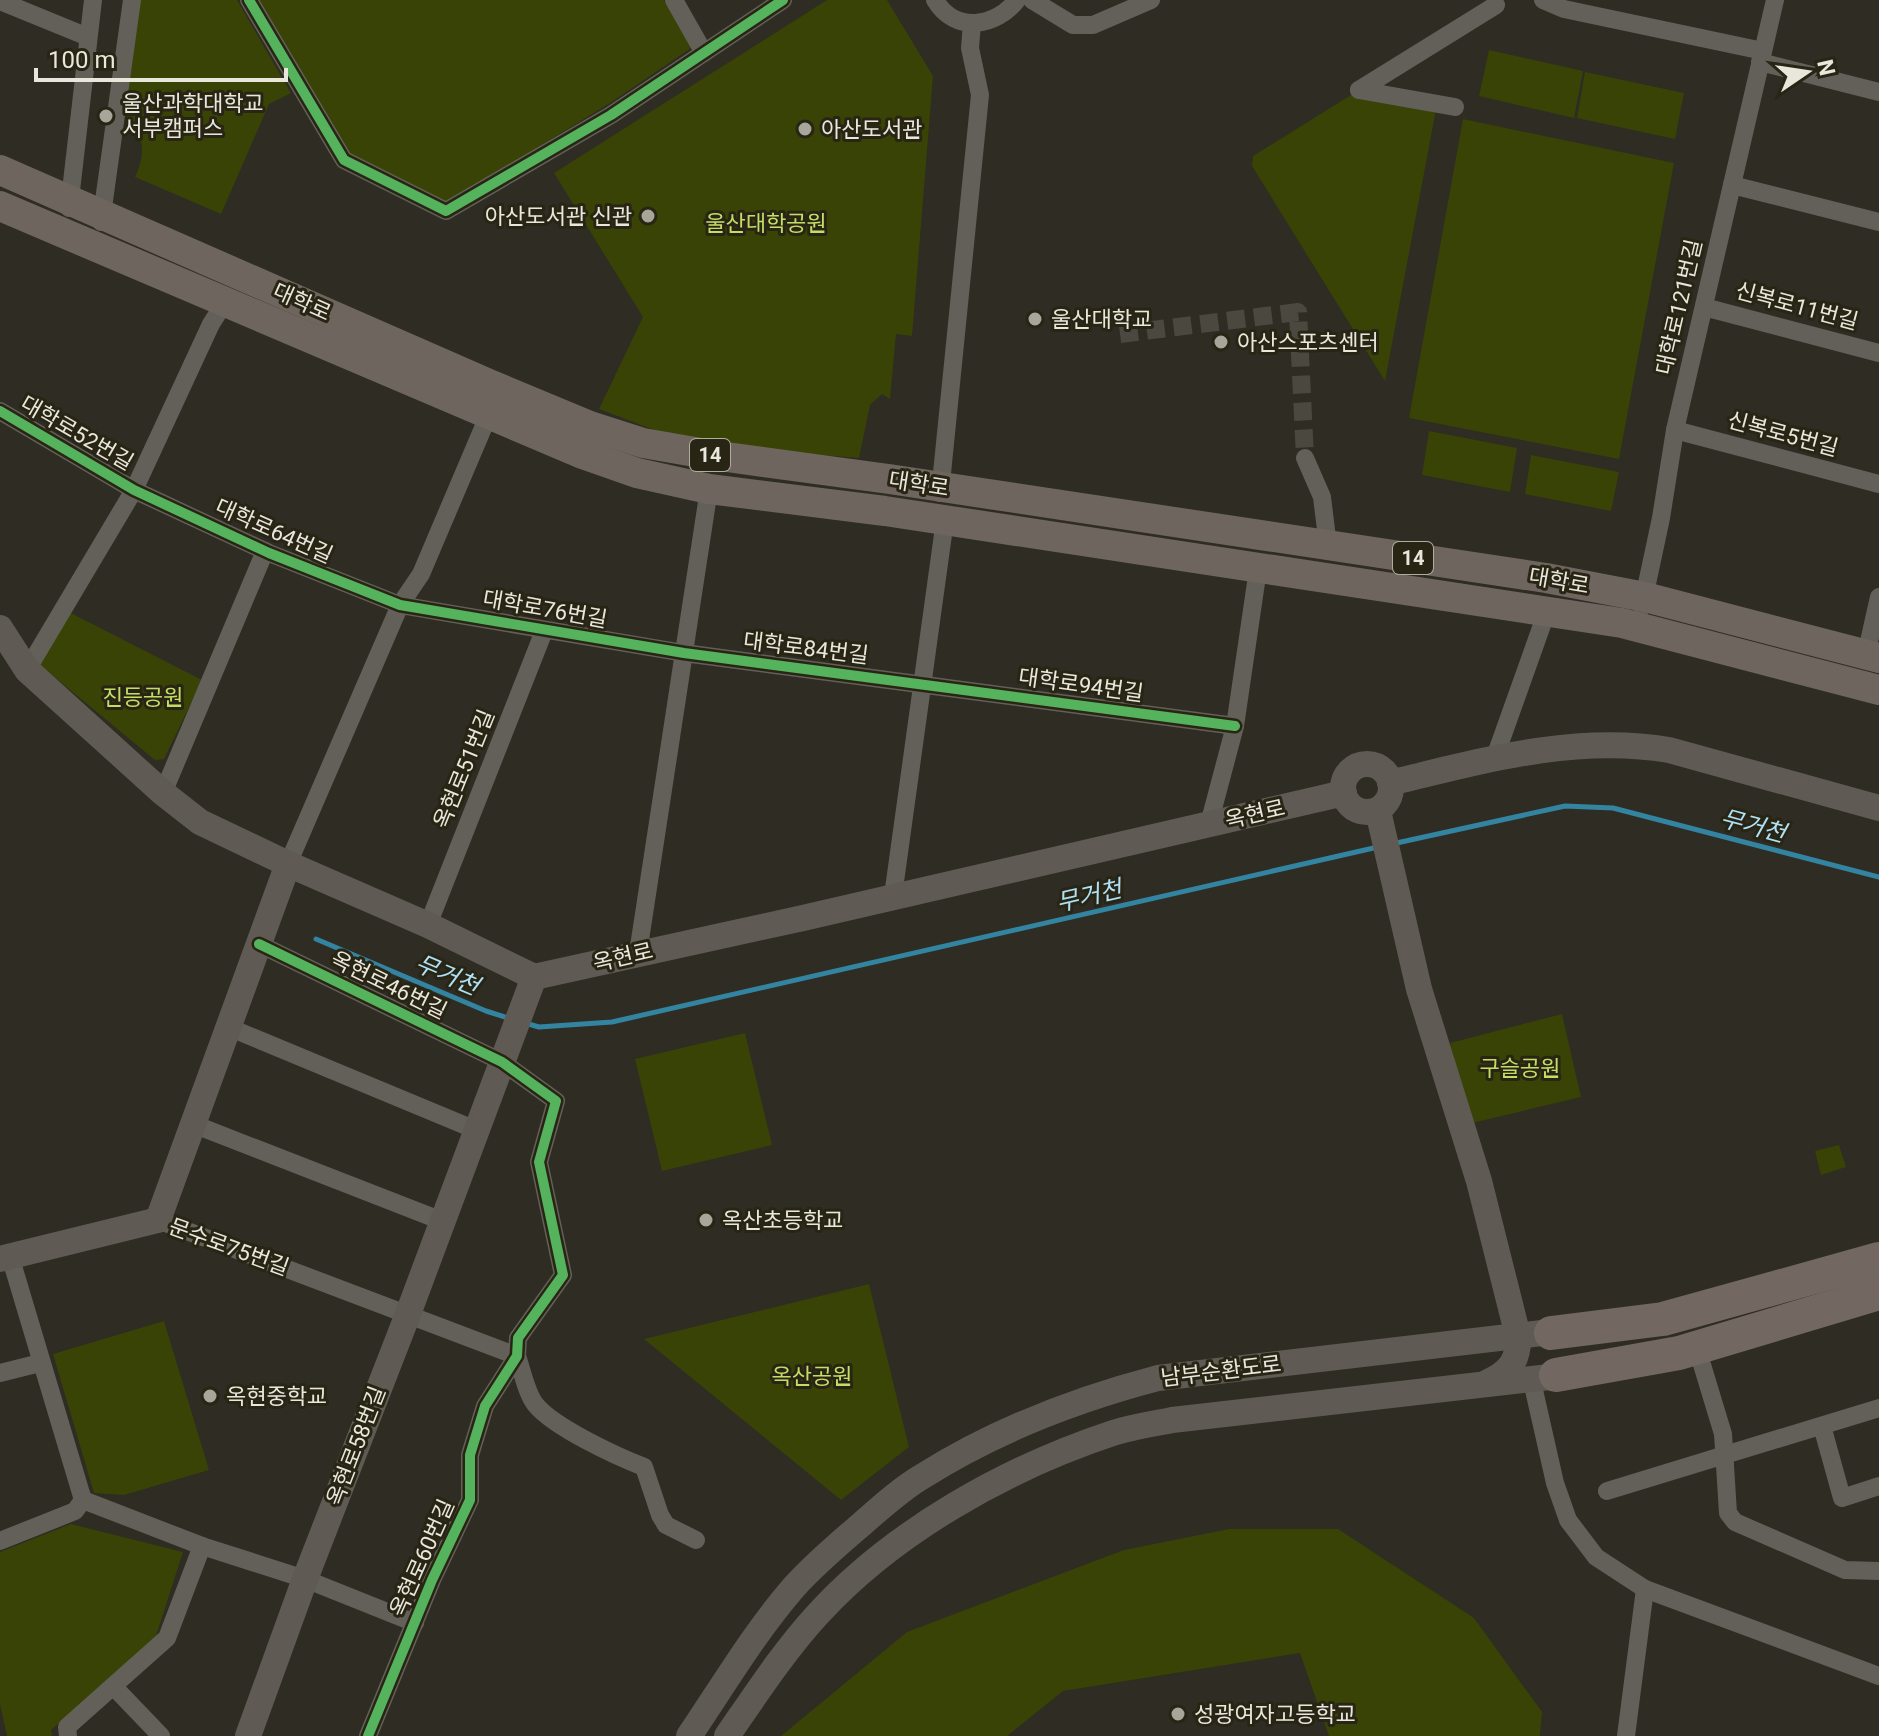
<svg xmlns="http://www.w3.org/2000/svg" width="1879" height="1736" viewBox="0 0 1879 1736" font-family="Roboto,'Noto Sans KR',sans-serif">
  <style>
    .green { fill: #394306 }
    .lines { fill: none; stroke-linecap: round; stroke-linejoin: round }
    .stream { stroke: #3384a1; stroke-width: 5 }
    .street-tunnel { stroke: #4a483f; stroke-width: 18; stroke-dasharray: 18 9; stroke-linecap: butt }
    .street { stroke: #626059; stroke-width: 18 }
    .secondary { stroke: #5f5b54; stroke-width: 26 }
    .primary { stroke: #6d655e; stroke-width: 30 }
    .highway { stroke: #726861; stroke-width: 34 }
    .cycleway-casing { stroke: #292514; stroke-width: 15 }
    .cycleway { stroke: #56b35d; stroke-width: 10 }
    .poi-dot { fill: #a8a69b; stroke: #292514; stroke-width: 3 }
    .labels { text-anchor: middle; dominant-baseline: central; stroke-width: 6; stroke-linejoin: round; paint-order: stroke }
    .shield { fill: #292514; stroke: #afada0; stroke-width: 2 }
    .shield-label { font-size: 20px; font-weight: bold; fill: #e9e7dc }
    .poi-label { font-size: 22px; fill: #e9e7dc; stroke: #292514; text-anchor: start }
    .park-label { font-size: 22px; fill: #c4de65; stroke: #292514 }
    .street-label { font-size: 22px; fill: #e9e7dc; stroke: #292514 }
    .water-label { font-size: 24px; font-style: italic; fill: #afe2f8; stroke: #292514 }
  </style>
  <rect width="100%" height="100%" fill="#2e2c23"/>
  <g class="green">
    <path d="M 137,0 L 237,0 L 291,93 L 269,104 L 221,214 L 135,177 C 147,152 144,130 122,112 Z"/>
    <path d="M 256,0 L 664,0 L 691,48 L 610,103 L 445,204 L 348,155 Z"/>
    <path d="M 827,0 L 887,0 L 933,76 L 912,336 L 896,334 L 890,399 L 882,394 L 870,405 L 859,458 L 796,453 L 665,434 L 599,409 L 643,317 L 554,173 Z"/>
    <path d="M 1489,50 L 1583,71 L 1574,118 L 1479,96 Z"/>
    <path d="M 1585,72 L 1684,93 L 1675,139 L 1577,118 Z"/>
    <path d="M 1359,90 L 1437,104 L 1385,381 L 1252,166 L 1253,156 Z"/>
    <path d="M 1463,119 L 1674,163 L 1619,459 L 1409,418 Z"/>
    <path d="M 1429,431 L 1517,448 L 1510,492 L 1422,475 Z"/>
    <path d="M 1531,455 L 1619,472 L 1611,511 L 1525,494 Z"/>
    <path d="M 65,610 L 202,680 L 164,759 L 155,760 L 35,661 Z"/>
    <path d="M 1562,1014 L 1581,1097 L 1468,1124 L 1450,1043 Z"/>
    <path d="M 745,1033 L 772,1145 L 662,1171 L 635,1059 Z"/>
    <path d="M 1839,1145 L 1846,1167 L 1821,1175 L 1815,1151 Z"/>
    <path d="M 869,1284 L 909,1447 L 841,1500 L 644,1339 Z"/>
    <path d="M 164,1321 L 209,1470 L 124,1495 L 94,1493 L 53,1354 Z"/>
    <path d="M 71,1524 L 183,1552 L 155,1639 L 51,1730 L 52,1736 L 7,1736 L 0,1704 L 0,1552 Z"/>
    <path d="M 1229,1529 L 1338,1529 L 1474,1618 L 1542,1712 L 1540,1736 L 1329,1736 L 1300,1653 L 1063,1691 L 1007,1736 L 781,1736 L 907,1632 L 1124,1550 Z"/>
  </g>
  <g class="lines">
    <g class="stream">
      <path d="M 1392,844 L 1565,806 L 1613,808 L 1879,877"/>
      <path d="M 316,939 L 486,1011 L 511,1019"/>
      <path d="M 525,1023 L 539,1027 L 612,1022 L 1378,847"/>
    </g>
    <path class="street-tunnel" d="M 1120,334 L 1298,312 L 1305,458"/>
    <g class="street">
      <path d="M 249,0 L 344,160 L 446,211 L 611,115 L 783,0"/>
      <path d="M 674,0 L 704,53"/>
      <path d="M 935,0 C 955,34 996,27 1017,0"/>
      <path d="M 1032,0 L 1073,25 L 1093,25 L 1151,0"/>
      <path d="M 1543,0 L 1564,9 L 1763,51"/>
      <path d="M 0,1 L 88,37"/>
      <path d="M 1760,62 L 1879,92"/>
      <path d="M 1359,90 L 1496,5"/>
      <path d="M 1359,90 L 1455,107"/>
      <path d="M 1732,185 L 1879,222"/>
      <path d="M 69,208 L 93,0"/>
      <path d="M 101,222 L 132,0"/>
      <path d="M 1704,307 L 1879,353"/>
      <path d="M 0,411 L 134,490 L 269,553 L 400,605 L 684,653 L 1235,726"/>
      <path d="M 1675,430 L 1879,484"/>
      <path d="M 1305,458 L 1322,497 L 1328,546"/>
      <path d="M 940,493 L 980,95 L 970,48 L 972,23"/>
      <path d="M 1642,607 L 1661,518 L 1675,430 L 1775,0"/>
      <path d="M 1866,655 L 1879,597"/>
      <path d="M 27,670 L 134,490 L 211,324 L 225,302"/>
      <path d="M 1495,757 L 1547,611"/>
      <path d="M 163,793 L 265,551"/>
      <path d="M 1209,824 L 1235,726 L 1258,569"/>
      <path d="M 288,864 L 400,605 L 421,574 L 489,414"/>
      <path d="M 893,896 L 945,520"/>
      <path d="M 428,925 L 544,631"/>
      <path d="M 259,944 L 502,1062 L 556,1101 L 539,1162 L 563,1275 L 518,1338 L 517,1356 L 485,1406 L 470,1455 L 470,1500 L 432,1580 L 368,1736"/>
      <path d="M 638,953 L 709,489"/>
      <path d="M 228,1027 L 476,1130"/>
      <path d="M 193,1124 L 442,1221"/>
      <path d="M 158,1220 L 517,1356"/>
      <path d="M 10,1256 L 83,1500"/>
      <path d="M 517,1356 C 522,1370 526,1392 535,1404 C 553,1427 616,1456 644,1467 L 660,1515 L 666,1525 L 696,1540"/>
      <path d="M 1700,1358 L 1723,1434 L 1728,1513 L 1735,1522 L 1845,1570 L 1879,1571"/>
      <path d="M 0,1373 L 40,1363"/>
      <path d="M 1531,1377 L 1555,1483 L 1568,1520 L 1596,1557 L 1645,1589 L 1879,1676"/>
      <path d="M 1822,1426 L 1842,1498 L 1879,1486"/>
      <path d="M 1607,1491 L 1879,1408"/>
      <path d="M 0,1541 L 75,1511 L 83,1500 L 202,1546 L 305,1579 L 415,1623"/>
      <path d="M 113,1686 L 161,1736"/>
      <path d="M 68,1736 L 67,1727 L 167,1638 L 202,1546"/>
      <path d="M 1626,1736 L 1645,1589"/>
    </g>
    <g class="secondary">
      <path d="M 0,628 L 27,670 L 163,793 L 200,822 L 288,864 L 428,925 L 534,977 L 803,918 L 1344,793"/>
      <circle cx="1367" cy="788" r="24"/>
      <path d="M 1390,783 C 1481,761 1575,734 1669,750 L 1879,808"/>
      <path d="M 1378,811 L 1419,989 L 1479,1181 L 1518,1336 C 1519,1360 1510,1372 1488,1382"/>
      <path d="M 0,1259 L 158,1220 L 288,864"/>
      <path d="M 248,1736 L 305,1579 L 408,1314 L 534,977"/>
      <path d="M 689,1736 C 723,1686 754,1633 794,1587 C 813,1566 835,1547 856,1529 C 877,1511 899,1490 923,1476 C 996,1430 1074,1400 1158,1378 L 1567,1330"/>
      <path d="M 727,1736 C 756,1694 784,1651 818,1614 C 894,1531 1007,1468 1113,1433 C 1132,1427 1153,1424 1172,1420 L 1576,1374"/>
    </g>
    <g class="primary">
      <path d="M 0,170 L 489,384 L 590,426 L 643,443 L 712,455 L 889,479 L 1546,578 L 1645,597 L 1879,658"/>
      <path d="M 0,206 L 580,453 L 637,473 L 709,489 L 885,511 L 1622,623 L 1879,690"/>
    </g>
    <g class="highway">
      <path d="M 1551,1333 L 1663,1319 L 1879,1259"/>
      <path d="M 1556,1375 L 1679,1353 L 1879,1293"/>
    </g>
    <g class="cycleway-casing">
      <g id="cycleway">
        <path d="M 249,0 L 344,160 L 446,211 L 611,115 L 783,0"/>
        <path d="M 0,411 L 134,490 L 269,553 L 400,605 L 684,653 L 1235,726"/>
        <path d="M 259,944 L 502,1062 L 556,1101 L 539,1162 L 563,1275 L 518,1338 L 517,1356 L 485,1406 L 470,1455 L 470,1500 L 432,1580 L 368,1736"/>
      </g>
    </g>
    <use href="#cycleway" class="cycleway"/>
  </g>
  <g class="poi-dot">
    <circle cx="106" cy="116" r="8"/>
    <circle cx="805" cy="129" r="8"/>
    <circle cx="648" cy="216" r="8"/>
    <circle cx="1035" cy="319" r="8"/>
    <circle cx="1221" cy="342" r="8"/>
    <circle cx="706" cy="1220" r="8"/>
    <circle cx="210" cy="1396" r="8"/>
    <circle cx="1178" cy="1714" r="8"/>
  </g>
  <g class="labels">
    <g class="shield">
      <rect x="690" y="439" width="40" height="32" rx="6"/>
      <rect x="1393" y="542" width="40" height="32" rx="6"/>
    </g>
    <g class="shield-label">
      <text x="710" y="455">14</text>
      <text x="1413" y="558">14</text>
    </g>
    <g class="poi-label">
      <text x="122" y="103">울산과학대학교<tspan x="122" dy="25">서부캠퍼스</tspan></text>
      <text x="821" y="129">아산도서관</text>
      <text x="632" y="216" text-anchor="end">아산도서관 신관</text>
      <text x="1051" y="319">울산대학교</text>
      <text x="1237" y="342">아산스포츠센터</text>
      <text x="722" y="1220">옥산초등학교</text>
      <text x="226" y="1396">옥현중학교</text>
      <text x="1194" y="1714">성광여자고등학교</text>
    </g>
    <g class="park-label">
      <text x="766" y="223">울산대학공원</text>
      <text x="143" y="697">진등공원</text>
      <text x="1520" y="1068">구슬공원</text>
      <text x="812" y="1376">옥산공원</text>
    </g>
    <g class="street-label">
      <text transform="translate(302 302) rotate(24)">대학로</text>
      <text transform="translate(1797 306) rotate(15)">신복로11번길</text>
      <text transform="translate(1679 307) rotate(-77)">대학로121번길</text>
      <text transform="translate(77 433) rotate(30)">대학로52번길</text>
      <text transform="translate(1783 434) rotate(15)">신복로5번길</text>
      <text transform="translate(919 484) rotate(9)">대학로</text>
      <text transform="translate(274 531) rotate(24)">대학로64번길</text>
      <text transform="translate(1559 581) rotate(10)">대학로</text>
      <text transform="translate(545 609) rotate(10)">대학로76번길</text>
      <text transform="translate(806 648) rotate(7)">대학로84번길</text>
      <text transform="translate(1081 685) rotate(8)">대학로94번길</text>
      <text transform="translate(464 769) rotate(-68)">옥현로51번길</text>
      <text transform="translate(1255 814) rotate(-13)">옥현로</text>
      <text transform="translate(623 957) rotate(-13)">옥현로</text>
      <text transform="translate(389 985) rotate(26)">옥현로46번길</text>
      <text transform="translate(229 1247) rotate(20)">문수로75번길</text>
      <text transform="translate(1221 1371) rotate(-7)">남부순환도로</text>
      <text transform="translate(356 1446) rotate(-69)">옥현로58번길</text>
      <text transform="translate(422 1558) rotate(-66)">옥현로60번길</text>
    </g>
    <g class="water-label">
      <text transform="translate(1753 826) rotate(15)">무거천</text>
      <text transform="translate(1089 896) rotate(-13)">무거천</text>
      <text transform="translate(447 975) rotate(23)">무거천</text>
    </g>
  </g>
  <g transform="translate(1807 72) rotate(77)" stroke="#292514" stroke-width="6" paint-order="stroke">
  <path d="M0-6L14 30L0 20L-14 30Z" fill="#e9e7dc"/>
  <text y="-12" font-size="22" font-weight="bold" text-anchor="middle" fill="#e9e7dc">N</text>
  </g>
  <path d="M36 68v12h250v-12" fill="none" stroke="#e9e7dc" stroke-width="4"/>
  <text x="48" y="68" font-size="24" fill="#e9e7dc" stroke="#292514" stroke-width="6" paint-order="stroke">100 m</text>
</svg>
